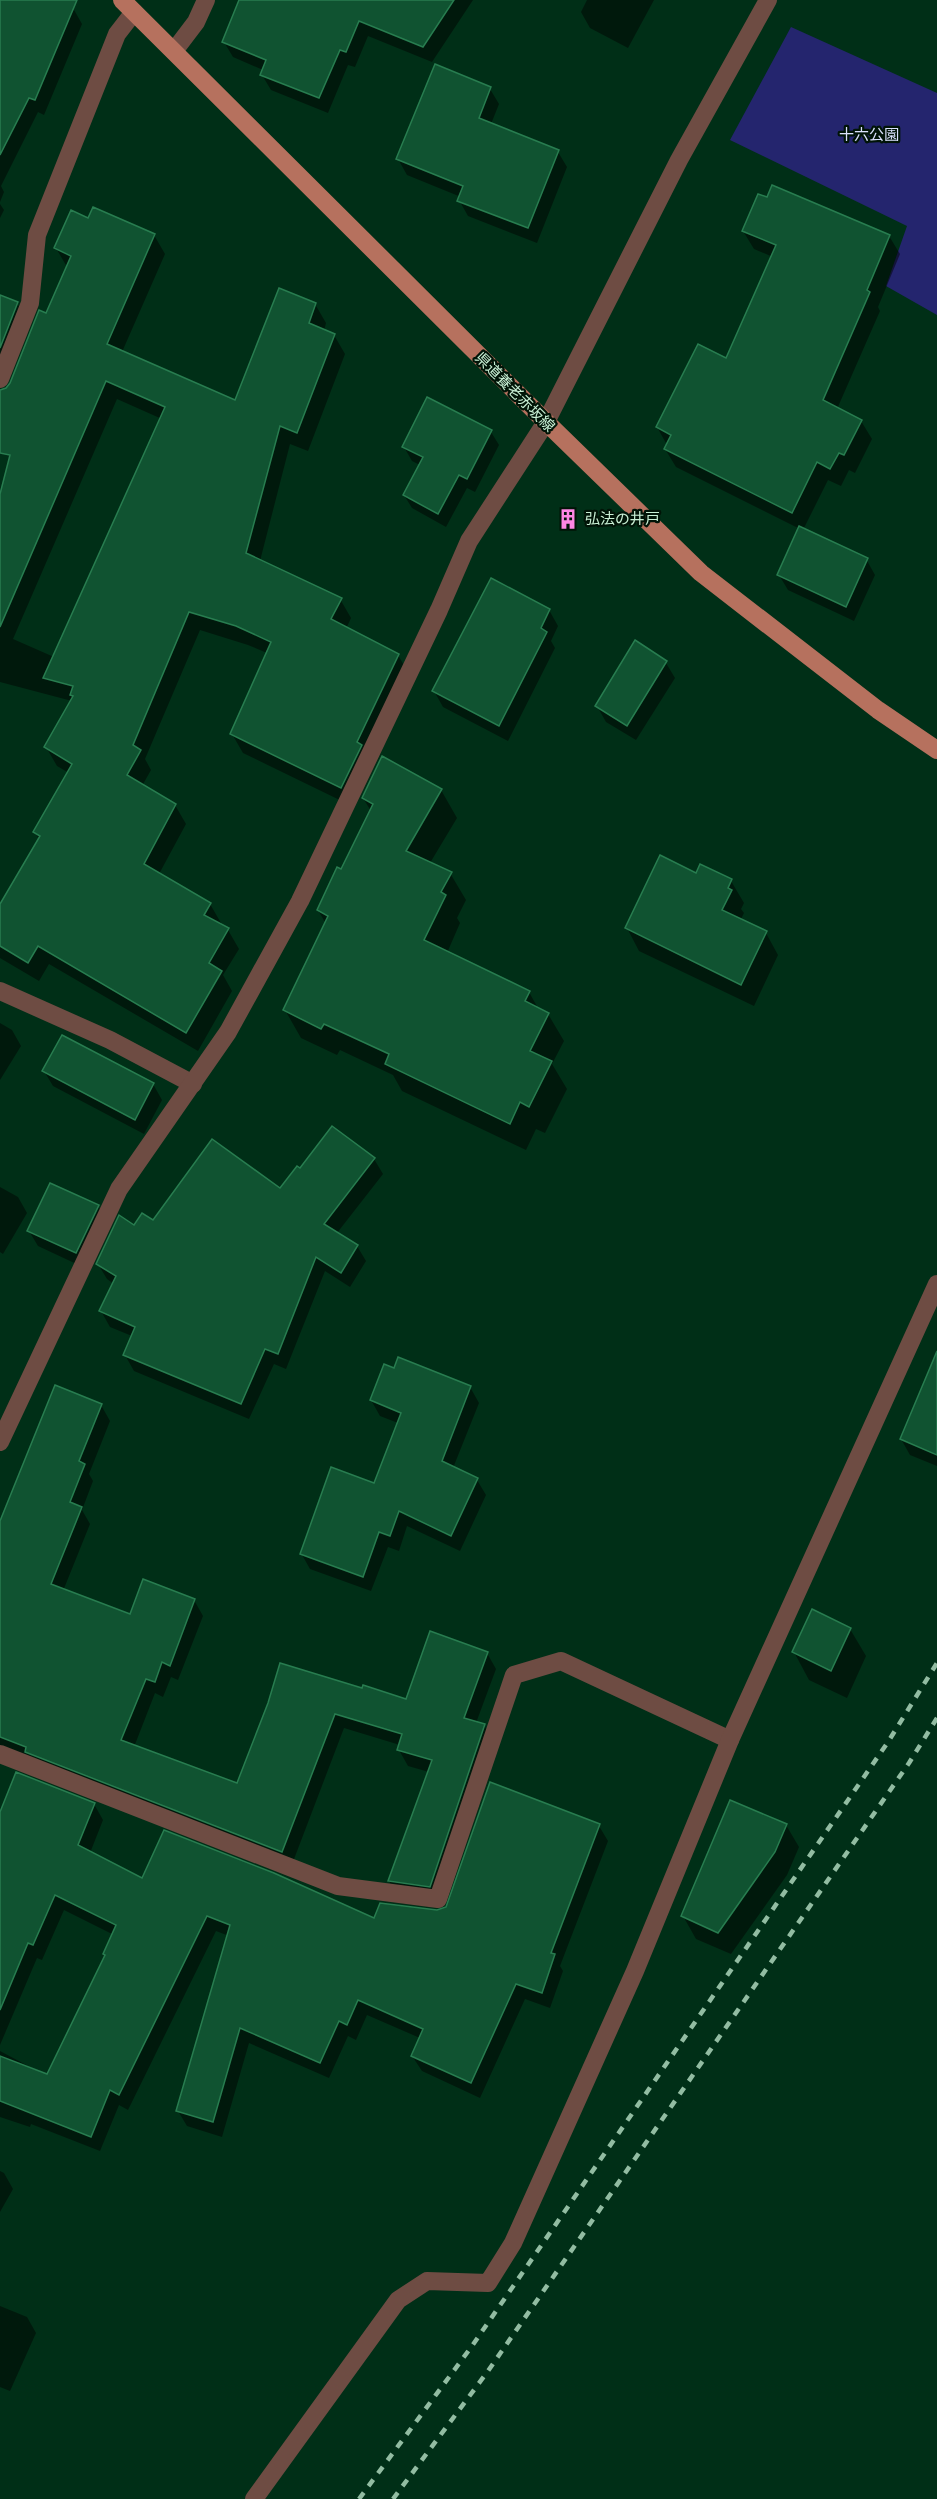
<svg xmlns="http://www.w3.org/2000/svg" width="937" height="2499" viewBox="0 0 937 2499" font-family="Rubik,'Noto Sans JP',sans-serif">
  <style>
    .green { fill: #24256e }
    .shadow { fill: #0007; fill-rule: evenodd }
    .building { fill: #105331; stroke: #287d50; stroke-width: 1.5 }
    .lines { fill: none; stroke-linecap: round; stroke-linejoin: round }
    .minor { stroke: #6e4c43; stroke-width: 18 }
    .major { stroke: #b6715e; stroke-width: 18 }
    .rail { stroke: #92bca2; stroke-width: 4.5; stroke-dasharray: 8 8; stroke-linecap: butt }
    .labels { text-anchor: middle; dominant-baseline: central; stroke-width: 4.5; stroke-linejoin: round; paint-order: stroke }
    .park-label { font-size: 15px; fill: #dae1fd; stroke: #001407 }
    .street-label { font-size: 15px; fill: #c8f0d5; stroke: #001407 }
    .poi-label { font-size: 15px; fill: #c8f0d5; stroke: #001407; text-anchor: start }
  </style>
  <rect width="100%" height="100%" fill="#002f17"/>
  <path class="green" d="M 791,27 L 937,93 L 937,315 L 886,286 L 907,226 L 730,140 Z"/>
  <g class="shadow">
    <path d="M 0,0 L 65,0 L 73,8 L 82,24 L 44,115 L 38,112 L 1,186 L 4,192 L 0,202 Z"/>
    <path d="M 241,0 L 473,0 L 432,62 L 368,36 L 355,67 L 348,65 L 328,113 L 271,90 L 262,75 L 263,70 L 233,57 L 224,42 Z"/>
    <path d="M 587,0 L 654,0 L 628,48 L 590,28 L 581,12 Z"/>
    <path d="M 490,89 L 499,104 L 491,124 L 558,152 L 567,167 L 537,243 L 468,216 L 459,200 L 461,197 L 407,175 L 398,159 Z"/>
    <path d="M 0,204 L 4,210 L 0,218 Z"/>
    <path d="M 88,220 L 154,235 L 165,254 L 122,352 L 236,402 L 315,304 L 326,323 L 324,331 L 334,335 L 345,354 L 308,451 L 290,444 L 260,561 L 340,599 L 351,618 L 346,629 L 398,655 L 409,674 L 352,806 L 243,753 L 232,734 L 267,653 L 248,645 L 200,630 L 145,759 L 151,770 L 142,786 L 175,805 L 186,824 L 159,874 L 210,904 L 221,923 L 220,925 L 228,930 L 239,949 L 223,975 L 232,991 L 198,1051 L 49,964 L 39,981 L 0,958 L 0,907 L 39,839 L 35,832 L 69,773 L 57,766 L 46,747 L 72,701 L 0,682 L 0,497 L 47,315 L 67,267 L 56,248 ZM 117,399 L 162,419 L 54,657 L 13,639 Z"/>
    <path d="M 743,231 L 889,236 L 900,254 L 878,307 L 880,311 L 837,409 L 861,421 L 872,439 L 855,473 L 849,470 L 841,486 L 828,480 L 803,530 L 866,559 L 875,575 L 854,621 L 788,590 L 779,575 L 800,529 L 676,467 L 665,449 L 667,445 L 657,427 L 727,360 L 773,257 L 754,249 Z"/>
    <path d="M 0,296 L 17,303 L 26,319 L 0,385 Z"/>
    <path d="M 491,432 L 499,445 L 475,492 L 467,488 L 446,527 L 412,508 L 404,495 L 420,465 L 412,461 L 404,447 Z"/>
    <path d="M 549,610 L 558,626 L 551,641 L 555,648 L 508,741 L 443,707 L 434,691 Z"/>
    <path d="M 666,663 L 675,678 L 636,740 L 606,722 L 597,706 Z"/>
    <path d="M 441,790 L 457,818 L 430,863 L 450,873 L 466,900 L 457,918 L 460,923 L 447,953 L 529,992 L 539,1010 L 548,1014 L 564,1041 L 552,1064 L 567,1089 L 545,1133 L 536,1129 L 526,1150 L 402,1091 L 393,1075 L 340,1050 L 337,1055 L 301,1038 L 285,1010 L 326,924 L 318,910 L 342,871 L 371,811 L 363,798 Z"/>
    <path d="M 697,875 L 731,881 L 744,903 L 741,909 L 744,913 L 740,921 L 766,933 L 778,955 L 754,1006 L 639,951 L 627,928 Z"/>
    <path d="M 0,1023 L 12,1030 L 21,1046 L 0,1080 Z"/>
    <path d="M 44,1071 L 153,1084 L 162,1100 L 144,1134 L 53,1086 Z"/>
    <path d="M 374,1159 L 383,1174 L 337,1233 L 357,1246 L 366,1261 L 350,1287 L 325,1271 L 286,1369 L 274,1364 L 249,1419 L 134,1371 L 125,1355 L 132,1336 L 110,1327 L 101,1311 L 114,1284 L 107,1279 L 98,1264 L 135,1228 L 280,1190 Z"/>
    <path d="M 0,1187 L 18,1197 L 27,1213 L 3,1254 L 0,1252 Z"/>
    <path d="M 98,1206 L 107,1222 L 85,1268 L 38,1246 L 29,1231 Z"/>
    <path d="M 937,1377 L 937,1466 L 910,1455 L 901,1439 Z"/>
    <path d="M 470,1387 L 479,1403 L 453,1468 L 477,1480 L 486,1495 L 460,1551 L 407,1526 L 399,1551 L 388,1547 L 371,1591 L 310,1569 L 301,1553 L 374,1485 L 398,1423 L 380,1416 L 371,1400 Z"/>
    <path d="M 101,1405 L 110,1421 L 89,1474 L 93,1481 L 82,1510 L 90,1524 L 63,1591 L 130,1616 L 194,1600 L 203,1616 L 178,1680 L 171,1677 L 163,1697 L 155,1693 L 134,1747 L 238,1785 L 363,1690 L 407,1701 L 487,1653 L 496,1669 L 476,1723 L 484,1725 L 494,1741 L 439,1902 L 398,1897 L 389,1881 L 429,1772 L 408,1766 L 399,1750 L 400,1745 L 344,1728 L 291,1867 L 0,1749 L 0,1526 Z"/>
    <path d="M 850,1629 L 866,1656 L 847,1698 L 809,1680 L 794,1652 Z"/>
    <path d="M 94,1804 L 103,1820 L 90,1853 L 143,1880 L 375,1920 L 437,1912 L 447,1908 L 599,1826 L 608,1841 L 560,1966 L 563,1971 L 550,2008 L 525,1999 L 480,2098 L 422,2071 L 412,2056 L 420,2038 L 367,2015 L 356,2040 L 348,2036 L 329,2078 L 249,2043 L 222,2137 L 187,2126 L 178,2111 L 229,1936 L 216,1931 L 128,2110 L 119,2105 L 100,2151 L 31,2124 L 30,2127 L 0,2117 L 0,2051 L 47,2076 L 106,1957 L 114,1935 L 64,1910 L 42,1960 L 37,1958 L 0,2045 L 0,1816 Z"/>
    <path d="M 786,1825 L 799,1847 L 787,1875 L 731,1954 L 696,1939 L 683,1916 Z"/>
    <path d="M 0,2171 L 4,2173 L 13,2189 L 0,2212 Z"/>
    <path d="M 0,2306 L 27,2317 L 36,2333 L 10,2391 L 0,2387 Z"/>
  </g>
  <g class="building">
    <path d="M 0,0 L 77,0 L 35,100 L 29,98 L 0,155 Z"/>
    <path d="M 239,0 L 454,0 L 423,47 L 359,21 L 346,52 L 340,50 L 319,98 L 260,75 L 266,60 L 222,42 Z"/>
    <path d="M 435,64 L 491,87 L 479,118 L 559,150 L 528,228 L 457,201 L 463,186 L 396,159 Z"/>
    <path d="M 772,185 L 890,235 L 867,290 L 870,292 L 823,400 L 862,420 L 844,455 L 839,453 L 830,469 L 817,462 L 792,513 L 664,449 L 671,435 L 656,427 L 698,344 L 726,358 L 776,245 L 742,231 L 758,194 L 767,197 Z"/>
    <path d="M 93,207 L 155,234 L 107,344 L 235,400 L 279,288 L 316,303 L 309,323 L 335,334 L 297,433 L 280,426 L 246,553 L 342,598 L 331,619 L 399,654 L 357,742 L 362,745 L 341,788 L 230,734 L 271,642 L 236,626 L 189,612 L 133,745 L 141,750 L 127,775 L 176,804 L 144,864 L 211,903 L 204,915 L 229,928 L 209,963 L 222,971 L 186,1033 L 38,946 L 28,963 L 0,946 L 0,904 L 40,836 L 33,832 L 72,764 L 44,747 L 73,696 L 70,695 L 73,686 L 43,678 L 165,407 L 106,381 L 0,627 L 0,494 L 10,455 L 0,453 L 0,390 L 6,388 L 10,383 L 39,310 L 46,313 L 71,256 L 54,248 L 71,210 L 88,218 Z"/>
    <path d="M 0,295 L 18,302 L 0,348 Z"/>
    <path d="M 427,397 L 492,430 L 467,479 L 459,475 L 438,514 L 403,495 L 423,457 L 402,447 Z"/>
    <path d="M 799,526 L 868,558 L 846,607 L 777,575 Z"/>
    <path d="M 491,578 L 550,609 L 541,628 L 547,632 L 499,726 L 432,691 Z"/>
    <path d="M 635,640 L 667,661 L 627,726 L 595,706 Z"/>
    <path d="M 382,756 L 442,789 L 406,851 L 452,872 L 441,892 L 446,895 L 424,940 L 530,991 L 525,1001 L 549,1013 L 530,1051 L 552,1061 L 529,1107 L 520,1102 L 510,1124 L 385,1064 L 389,1054 L 324,1024 L 321,1029 L 283,1010 L 328,916 L 317,910 L 337,867 L 341,869 L 373,804 L 362,798 Z"/>
    <path d="M 660,855 L 696,873 L 700,864 L 732,879 L 728,888 L 732,890 L 722,910 L 767,931 L 741,985 L 625,928 Z"/>
    <path d="M 62,1035 L 154,1083 L 135,1120 L 42,1071 Z"/>
    <path d="M 332,1126 L 375,1158 L 324,1224 L 358,1245 L 341,1273 L 316,1257 L 278,1354 L 265,1349 L 241,1404 L 123,1355 L 135,1327 L 99,1311 L 116,1276 L 96,1264 L 119,1215 L 134,1225 L 142,1213 L 153,1220 L 212,1139 L 280,1188 L 297,1166 L 300,1168 Z"/>
    <path d="M 50,1183 L 99,1205 L 76,1253 L 27,1231 Z"/>
    <path d="M 937,1351 L 937,1455 L 900,1439 Z"/>
    <path d="M 398,1357 L 471,1386 L 442,1461 L 478,1478 L 451,1536 L 399,1511 L 390,1536 L 379,1532 L 363,1577 L 300,1554 L 331,1467 L 374,1483 L 401,1413 L 370,1400 L 384,1364 L 394,1368 Z"/>
    <path d="M 55,1385 L 102,1404 L 79,1461 L 85,1464 L 70,1502 L 82,1507 L 51,1584 L 130,1614 L 143,1579 L 195,1599 L 170,1666 L 162,1662 L 155,1682 L 146,1679 L 121,1740 L 237,1783 L 268,1703 L 280,1663 L 362,1688 L 363,1685 L 406,1699 L 430,1631 L 488,1652 L 464,1718 L 485,1724 L 430,1887 L 388,1881 L 432,1760 L 397,1750 L 402,1734 L 335,1714 L 282,1852 L 25,1752 L 26,1747 L 0,1737 L 0,1521 Z"/>
    <path d="M 812,1609 L 851,1628 L 831,1671 L 792,1652 Z"/>
    <path d="M 16,1772 L 95,1803 L 78,1845 L 142,1878 L 164,1830 L 274,1873 L 374,1918 L 380,1903 L 437,1910 L 446,1907 L 490,1782 L 600,1824 L 551,1953 L 555,1954 L 542,1993 L 516,1984 L 471,2083 L 411,2056 L 423,2029 L 358,2000 L 347,2025 L 339,2021 L 320,2063 L 240,2028 L 213,2122 L 176,2111 L 230,1925 L 207,1916 L 119,2095 L 110,2090 L 91,2137 L 0,2101 L 0,2056 L 47,2074 L 105,1955 L 103,1954 L 116,1925 L 55,1895 L 33,1945 L 28,1943 L 0,2010 L 0,1812 Z"/>
    <path d="M 730,1800 L 787,1824 L 775,1852 L 718,1933 L 681,1916 Z"/>
  </g>
  <g class="lines">
    <g class="minor">
      <path d="M 174,51 L 196,22 L 206,0"/>
      <path d="M 0,379 L 30,303 L 37,235 L 117,34 L 134,12"/>
      <path d="M 0,991 L 110,1040 L 193,1084"/>
      <path d="M 0,1442 L 119,1189 L 228,1032 L 300,901 L 439,610 L 469,541 L 546,422 L 679,160 L 768,0"/>
      <path d="M 0,1754 L 338,1886 L 438,1899 L 514,1675 L 561,1661 L 730,1740"/>
      <path d="M 254,2499 L 398,2300 L 427,2281 L 488,2283 L 513,2243 L 635,1971 L 730,1740 L 937,1284"/>
    </g>
    <path class="major" d="M 122,0 L 546,422 L 701,573 L 878,710 L 937,750"/>
    <g class="rail">
      <path d="M 359,2499 L 472,2346 L 888,1742 L 937,1663"/>
      <path d="M 393,2499 L 488,2371 L 909,1763 L 937,1718"/>
    </g>
  </g>
  <defs>
    <g id="building-bare" transform="scale(1.62)"><path d="M-4-6H4V6H1V3H-1V6H-4ZM-2.5-4.3h1.7v1.8h-1.7ZM.8-4.3h1.7v1.8H.8ZM-2.5-1h1.7V.8h-1.7ZM.8-1h1.7V.8H.8Z" fill="#fd86e3" stroke="#001407" stroke-width="2.5" paint-order="stroke"/></g>
  </defs>
  <g fill-rule="evenodd">
    <use href="#building-bare" x="568" y="519"/>
  </g>
  <g class="labels">
    <g class="park-label">
      <text x="869" y="135">十六公園</text>
    </g>
    <g class="street-label">
      <text transform="translate(515 392) rotate(45)">県道養老赤坂線</text>
    </g>
    <g class="poi-label">
      <text x="585" y="519">弘法の井戸</text>
    </g>
  </g>
</svg>
